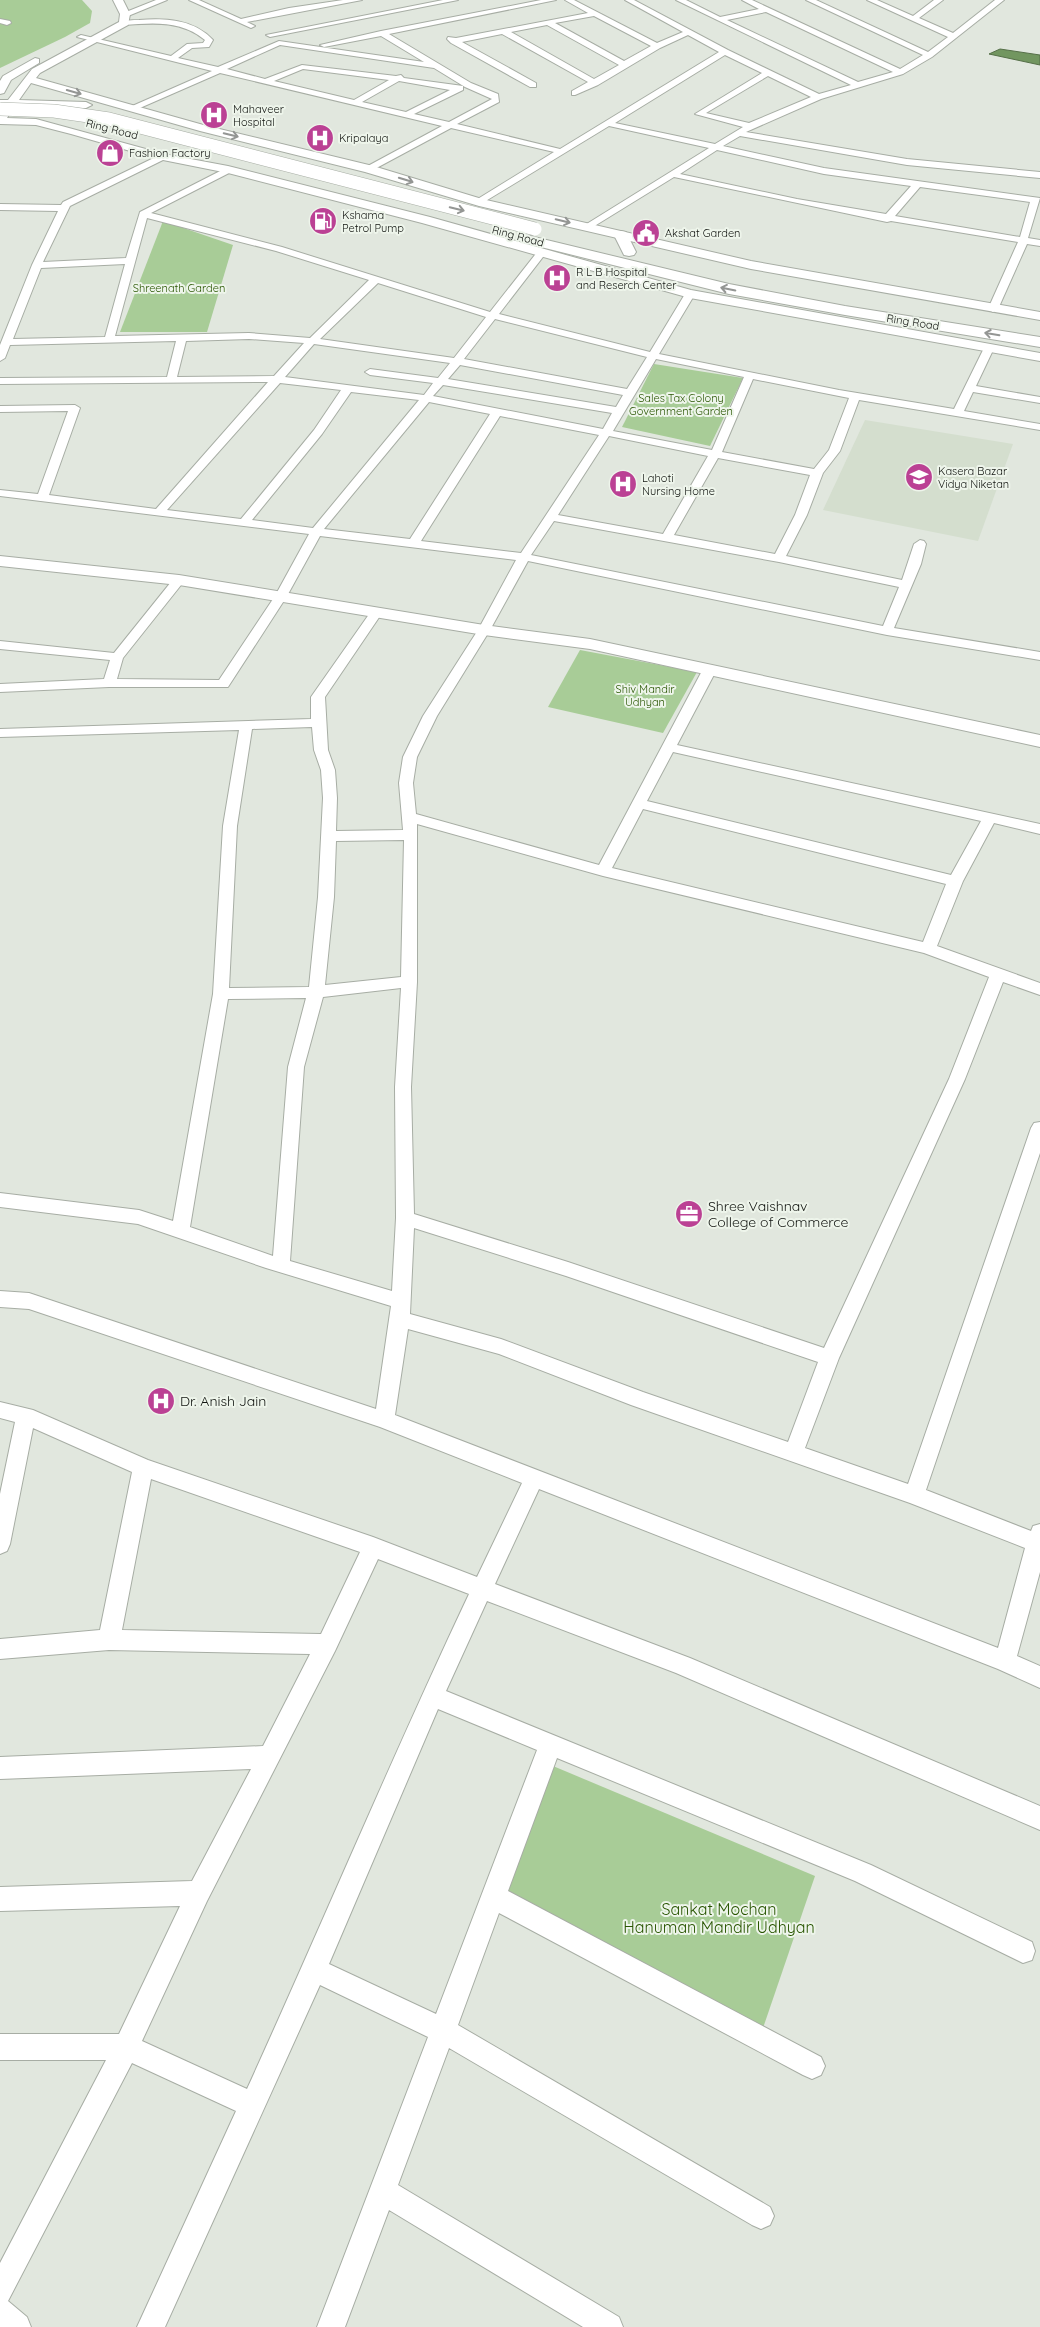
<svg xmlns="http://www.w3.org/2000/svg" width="1040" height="2327" viewBox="0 0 1040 2327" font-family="Quicksand,sans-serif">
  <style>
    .built { fill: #d4dece }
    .green { fill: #a8cc97 }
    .water { fill: #729660; stroke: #556f48 }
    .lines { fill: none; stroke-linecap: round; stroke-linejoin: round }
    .street-casing { stroke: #a7ada4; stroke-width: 2 }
    .secondary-casing { stroke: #a7ada4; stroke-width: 2 }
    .highway-casing { stroke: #a7ada4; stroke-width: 2 }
    .street { fill: #fff; fill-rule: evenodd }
    .secondary { fill: #fff; fill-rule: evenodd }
    .highway { fill: #fff; fill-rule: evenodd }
    .highway-bridge-casing { stroke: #a7ada4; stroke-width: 14; stroke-linecap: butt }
    .highway-bridge { stroke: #fff; stroke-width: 13 }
    .oneway { stroke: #949694 }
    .labels { text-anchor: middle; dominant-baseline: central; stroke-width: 4; stroke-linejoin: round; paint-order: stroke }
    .far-poi-label { font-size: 11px; fill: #121511; stroke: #eef5eb; text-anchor: start }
    .far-street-label { font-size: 11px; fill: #121511; stroke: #eef5eb }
    .far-park-label { font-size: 11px; fill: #285500; stroke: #eef5eb }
    .poi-label { font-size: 14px; fill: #121511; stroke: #eef5eb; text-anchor: start }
    .near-park-label { font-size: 16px; fill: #285500; stroke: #eef5eb }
  </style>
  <rect width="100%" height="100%" fill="#e1e7de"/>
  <path class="built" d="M 865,420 L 1013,444 L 978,541 L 823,510 Z"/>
  <g class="green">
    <path d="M 0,0 L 82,0 L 92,11 L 90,23 L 65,37 L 0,68 Z"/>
    <path d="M 163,221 L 233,245 L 207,332 L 120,332 Z"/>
    <path d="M 654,364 L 743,378 L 710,446 L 622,427 Z"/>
    <path d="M 580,650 L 697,672 L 663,733 L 548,707 Z"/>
    <path d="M 553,1766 L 815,1876 L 763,2028 L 499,1888 Z"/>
  </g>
  <path class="water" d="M 1000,49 L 1040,55 L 1040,65 L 989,54 Z"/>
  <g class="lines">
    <g class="street-casing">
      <g id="street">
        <path d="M 156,0 L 167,0 L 128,16 L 121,14 Z"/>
        <path d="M 189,0 L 199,0 L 241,19 L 289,8 L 343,0 L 362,0 L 247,22 L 255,26 L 251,28 Z"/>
        <path d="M 443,0 L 458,0 L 270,37 L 266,35 Z"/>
        <path d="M 541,0 L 556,0 L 389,34 L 471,83 L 498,94 L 499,102 L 457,124 L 560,149 L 719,52 L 688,35 L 660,48 L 598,85 L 575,95 L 572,95 L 572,91 L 588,82 L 502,34 L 462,42 L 536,83 L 536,87 L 530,87 L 451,43 L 447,39 L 448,37 L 456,38 L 588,13 L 565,0 L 574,0 L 657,43 L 683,32 L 625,0 L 634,0 L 728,50 L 819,94 L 851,85 L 676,0 L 686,0 L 720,17 L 759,9 L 742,0 L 752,0 L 900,69 L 923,55 L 806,0 L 816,0 L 928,52 L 948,37 L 867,0 L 877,0 L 913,16 L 934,0 L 943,0 L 919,18 L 953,33 L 995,0 L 1004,0 L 932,57 L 903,74 L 821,99 L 746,132 L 907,159 L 1040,172 L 1040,178 L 907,165 L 740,136 L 723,146 L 824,168 L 1040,198 L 1028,238 L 1040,240 L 1040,246 L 1027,244 L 998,309 L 993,312 L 988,309 L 1018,242 L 891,221 L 887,222 L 674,177 L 588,230 L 583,227 L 585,225 L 709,148 L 609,126 L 479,205 L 475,202 L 476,200 L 554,152 L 451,128 L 369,172 L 366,171 L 366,167 L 442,126 L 220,73 L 133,111 L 129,109 L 130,107 L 212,71 L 77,37 L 81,35 L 171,56 L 187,44 L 203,43 L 205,40 C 181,20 153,23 124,25 L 120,23 C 125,20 133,20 139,20 C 165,18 194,19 213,40 L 209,47 L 192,48 L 178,58 L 218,67 L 279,41 L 424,62 L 381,36 L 324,47 L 320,45 L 381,31 ZM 766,12 L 893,72 L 858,82 L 727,20 ZM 594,16 L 651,46 L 624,61 L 555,23 ZM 547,25 L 619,65 L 594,79 L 511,32 ZM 280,45 L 434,68 L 465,87 L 492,99 L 449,122 L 414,114 L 463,90 L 463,86 L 404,78 L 401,75 L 396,76 L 302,65 L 265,79 L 227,69 ZM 725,55 L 762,73 L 695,114 L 743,127 L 715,144 L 615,123 ZM 303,69 L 389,80 L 354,100 L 274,81 ZM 768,76 L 811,97 L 749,123 L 706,113 ZM 399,81 L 450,90 L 406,112 L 362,102 ZM 717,150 L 824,174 L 911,186 L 886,214 L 797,199 L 680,174 ZM 920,187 L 1030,202 L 1020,237 L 895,216 Z"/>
        <path d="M 0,19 L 10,21 L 11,23 L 7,25 L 0,23 Z"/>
        <path d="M 162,154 L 165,155 L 165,159 L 70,206 L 43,262 L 126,258 L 140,212 L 228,167 L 231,168 L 231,172 L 151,213 L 282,247 L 490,312 L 538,251 L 541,250 L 546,253 L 499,314 L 650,352 L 685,294 L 690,291 L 695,294 L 659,354 L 839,390 L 954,409 L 984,348 L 989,345 L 994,348 L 976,386 L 1040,397 L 1040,403 L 973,392 L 964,411 L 1040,424 L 1040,430 L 859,400 L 840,451 L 823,473 L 807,515 L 786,556 L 902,580 L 914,544 L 920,540 L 924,541 L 926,544 L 921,564 L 894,628 L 1040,652 L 1040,660 L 887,635 L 528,561 L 490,630 L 437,716 L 417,757 L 413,783 L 416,814 L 599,865 L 703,669 L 710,665 L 717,669 L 677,745 L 1040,824 L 1040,834 L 994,823 L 963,881 L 937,946 L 1040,983 L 1040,995 L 1003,982 L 965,1079 L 839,1358 L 805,1448 L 908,1484 L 1031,1128 L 1034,1123 L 1040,1122 L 1040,1153 L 926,1490 L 1031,1531 L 1033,1526 L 1040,1524 L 1040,1572 L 1017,1656 L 1040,1666 L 1040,1688 L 998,1669 L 539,1489 L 495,1584 L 690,1658 L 1040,1806 L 1040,1830 L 676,1673 L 487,1601 L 446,1691 L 871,1865 L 1032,1942 L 1035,1951 L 1032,1960 L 1023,1963 L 855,1881 L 557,1758 L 508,1891 L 821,2057 L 825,2066 L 821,2075 L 812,2079 L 803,2075 L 499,1913 L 458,2025 L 770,2207 L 774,2216 L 770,2225 L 761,2229 L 752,2225 L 449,2048 L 398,2185 L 619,2317 L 623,2327 L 583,2327 L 389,2210 L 345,2327 L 317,2327 L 428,2037 L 320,1985 L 165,2327 L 137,2327 L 236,2111 L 132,2063 L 8,2301 L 27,2317 L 31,2327 L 0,2327 L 0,2263 L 106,2060 L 0,2060 L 0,2034 L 119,2034 L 180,1906 L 0,1911 L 0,1887 L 192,1881 L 251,1769 L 0,1779 L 0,1757 L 263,1746 L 310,1654 L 109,1650 L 0,1659 L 0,1639 L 100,1630 L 132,1472 L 33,1428 L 10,1544 L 7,1551 L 0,1554 L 0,1494 L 15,1422 L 0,1418 L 0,1402 L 33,1410 L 148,1460 L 373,1537 L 477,1577 L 522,1483 L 380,1427 L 29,1309 L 0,1307 L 0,1291 L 29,1293 L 376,1409 L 391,1306 L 266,1268 L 138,1224 L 0,1207 L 0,1193 L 139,1210 L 173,1221 L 213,994 L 223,826 L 239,730 L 0,737 L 0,729 L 311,719 L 311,697 L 372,610 L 380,610 L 382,613 L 325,697 L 328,750 L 335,770 L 337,798 L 336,831 L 403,830 L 399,783 L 403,757 L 423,716 L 478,630 L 516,560 L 320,536 L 287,596 L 228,687 L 109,687 L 0,692 L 0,684 L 104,679 L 110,660 L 0,649 L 0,641 L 114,653 L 175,577 L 179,576 L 185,580 L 123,658 L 117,679 L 219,680 L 275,596 L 309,534 L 0,496 L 0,490 L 38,494 L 68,411 L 0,412 L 0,406 L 75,405 L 80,408 L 49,495 L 156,509 L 268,382 L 0,384 L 0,378 L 167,377 L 176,341 L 10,345 L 5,358 L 0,361 L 0,345 L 32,265 L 58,211 L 0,210 L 0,204 L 61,205 L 63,202 ZM 147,218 L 276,251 L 369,280 L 310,338 L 249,333 L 115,336 ZM 125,264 L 105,337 L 13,339 L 41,268 ZM 378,283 L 486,317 L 454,358 L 320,339 ZM 495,319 L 647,357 L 627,389 L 464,359 ZM 249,339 L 304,343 L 274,376 L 177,377 L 186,341 ZM 314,344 L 450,363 L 438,378 L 370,369 L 365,372 L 370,375 L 433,383 L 424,395 L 285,377 ZM 656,359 L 744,377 L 712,450 L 613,431 ZM 460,365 L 623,395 L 616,407 L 448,379 ZM 753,379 L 849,398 L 829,450 L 814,469 L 722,452 ZM 280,383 L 341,390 L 314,430 L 241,519 L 167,510 ZM 443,385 L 612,413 L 603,429 L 433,396 ZM 351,392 L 419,400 L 313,528 L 252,520 L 322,434 ZM 429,402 L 490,414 L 410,539 L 324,529 ZM 500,416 L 599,435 L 521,553 L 421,541 ZM 609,436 L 708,456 L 663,534 L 558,515 ZM 718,458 L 810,475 L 795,515 L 775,554 L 674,535 ZM 554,521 L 779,562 L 899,587 L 883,626 L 531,555 ZM 312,727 L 314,750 L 321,770 L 323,798 L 318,897 L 309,987 L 229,988 L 237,826 L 252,729 ZM 673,752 L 981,821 L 951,875 L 647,801 ZM 643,809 L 946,884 L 923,942 L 612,868 ZM 417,824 L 603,876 L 924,953 L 989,977 L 949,1079 L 824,1348 L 568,1262 L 414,1214 L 411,1087 L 417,982 ZM 404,840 L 401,977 L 325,985 L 334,897 L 336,841 ZM 401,988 L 395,1087 L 396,1218 L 392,1291 L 290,1261 L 304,1067 L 323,997 ZM 306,998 L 288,1067 L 273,1256 L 190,1227 L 228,999 ZM 414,1228 L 566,1276 L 818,1362 L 788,1442 L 643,1392 L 501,1339 L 410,1314 ZM 408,1329 L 499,1354 L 631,1405 L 910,1503 L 1025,1548 L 998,1648 L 395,1415 ZM 151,1479 L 360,1552 L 321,1634 L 122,1630 ZM 378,1559 L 469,1594 C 392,1757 322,1924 247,2089 L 142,2041 L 207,1901 L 335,1651 ZM 438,1709 L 537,1750 L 436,2014 L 329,1964 Z"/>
      </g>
    </g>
    <g class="secondary-casing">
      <g id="secondary">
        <path d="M 113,0 L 123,0 L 130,14 L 128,25 L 40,73 L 36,78 L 207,126 L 373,166 L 482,199 L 751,261 L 1040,312 L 1040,320 L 751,269 L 479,206 L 365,172 L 200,131 L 31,83 L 19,100 L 86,102 L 92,105 L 86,108 L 14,107 L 7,118 L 36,119 L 164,154 L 228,166 L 430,217 L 691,290 L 1040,353 L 1040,361 L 690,298 L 422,223 L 228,173 L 158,159 L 71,134 L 36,125 L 0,124 L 0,112 L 3,106 L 0,106 L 0,100 L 8,100 L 32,69 L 119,22 L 120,14 Z"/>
        <path d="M 35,58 L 39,59 L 39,63 L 11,80 L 4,93 L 0,94 L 0,81 L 3,76 Z"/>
        <path d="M 0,556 L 179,575 L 484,625 L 590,639 L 1040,735 L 1040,747 L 590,649 L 484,635 L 179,585 L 0,566 Z"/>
      </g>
    </g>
    <g class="highway-casing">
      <g id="highway">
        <path d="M 621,231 L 626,232 L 636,252 L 634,255 L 629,256 L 624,255 L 614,235 Z"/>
        <path d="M 530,236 L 729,284 L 845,306 L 1040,337 L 1040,347 L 845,315 L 729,294 L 525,243 L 523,240 Z"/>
      </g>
    </g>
    <use href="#street" class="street"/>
    <use href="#secondary" class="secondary"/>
    <use href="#highway" class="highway"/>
    <g class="highway-bridge-casing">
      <path id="highway-bridge" d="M 0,109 L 54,111 L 109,119 L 535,229"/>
    </g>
    <use href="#highway-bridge" class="highway-bridge"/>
  </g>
  <defs><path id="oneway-shaft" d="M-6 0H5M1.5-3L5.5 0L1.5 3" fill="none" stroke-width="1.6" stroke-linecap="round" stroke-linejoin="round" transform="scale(1.25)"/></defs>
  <g class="oneway">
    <use href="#oneway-shaft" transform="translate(74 92) rotate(16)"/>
    <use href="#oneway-shaft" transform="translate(231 135) rotate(14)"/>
    <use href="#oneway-shaft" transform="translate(406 180) rotate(17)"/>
    <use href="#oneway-shaft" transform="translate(457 209) rotate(14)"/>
    <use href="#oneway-shaft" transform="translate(563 221) rotate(13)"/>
    <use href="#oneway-shaft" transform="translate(728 289) rotate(-168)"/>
    <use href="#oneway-shaft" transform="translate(992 334) rotate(-171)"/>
  </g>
  <defs>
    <g id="hospital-disc" transform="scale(1.4375)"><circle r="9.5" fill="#bb4194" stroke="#eef5eb"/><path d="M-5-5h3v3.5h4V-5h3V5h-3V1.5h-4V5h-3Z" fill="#fff"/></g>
    <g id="shop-disc" transform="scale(1.4375)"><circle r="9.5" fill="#bb4194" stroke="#eef5eb"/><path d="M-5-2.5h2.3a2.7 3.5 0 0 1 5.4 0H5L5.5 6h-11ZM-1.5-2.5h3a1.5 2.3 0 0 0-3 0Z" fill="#fff"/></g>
    <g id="fuel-disc" transform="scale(1.4375)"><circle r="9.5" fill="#bb4194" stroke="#eef5eb"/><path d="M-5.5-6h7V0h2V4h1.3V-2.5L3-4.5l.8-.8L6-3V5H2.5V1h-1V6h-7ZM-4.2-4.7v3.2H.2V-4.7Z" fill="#fff"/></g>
    <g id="civic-disc" transform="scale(1.4375)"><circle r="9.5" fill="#bb4194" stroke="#eef5eb"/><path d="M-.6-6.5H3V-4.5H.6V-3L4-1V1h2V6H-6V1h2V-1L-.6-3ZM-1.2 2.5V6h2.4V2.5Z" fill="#fff"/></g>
    <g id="school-disc" transform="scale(1.4375)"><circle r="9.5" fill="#bb4194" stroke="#eef5eb"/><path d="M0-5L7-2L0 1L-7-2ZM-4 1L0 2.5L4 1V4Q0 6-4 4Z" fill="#fff"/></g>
    <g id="office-disc" transform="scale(1.4375)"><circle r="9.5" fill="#bb4194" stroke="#eef5eb"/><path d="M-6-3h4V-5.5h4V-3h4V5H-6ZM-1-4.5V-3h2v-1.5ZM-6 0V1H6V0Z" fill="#fff"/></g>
  </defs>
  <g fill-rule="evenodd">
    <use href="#hospital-disc" x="214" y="115"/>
    <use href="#hospital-disc" x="320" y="138"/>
    <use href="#shop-disc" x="110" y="153"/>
    <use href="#fuel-disc" x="323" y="221"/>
    <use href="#civic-disc" x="646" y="233"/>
    <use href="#hospital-disc" x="557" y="278"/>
    <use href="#school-disc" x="919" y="477"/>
    <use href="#hospital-disc" x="623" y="484"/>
    <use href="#office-disc" x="689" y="1214"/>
    <use href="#hospital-disc" x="161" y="1401"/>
  </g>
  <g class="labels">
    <g class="far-poi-label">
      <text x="233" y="109">Mahaveer<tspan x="233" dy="13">Hospital</tspan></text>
      <text x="339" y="138">Kripalaya</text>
      <text x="129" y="153">Fashion Factory</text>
      <text x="342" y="215">Kshama<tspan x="342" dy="13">Petrol Pump</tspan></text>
      <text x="665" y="233">Akshat Garden</text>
      <text x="576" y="272">R L B Hospital<tspan x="576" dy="13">and Reserch Center</tspan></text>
      <text x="938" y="471">Kasera Bazar<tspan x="938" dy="13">Vidya Niketan</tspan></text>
      <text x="642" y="478">Lahoti<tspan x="642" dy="13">Nursing Home</tspan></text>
    </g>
    <g class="far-street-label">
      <text transform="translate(112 129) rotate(14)">Ring Road</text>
      <text transform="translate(518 236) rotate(15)">Ring Road</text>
      <text transform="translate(913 322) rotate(9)">Ring Road</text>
    </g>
    <g class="far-park-label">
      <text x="179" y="288">Shreenath Garden</text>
      <text x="681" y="398">Sales Tax Colony<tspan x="681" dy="13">Government Garden</tspan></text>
      <text x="645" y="689">Shiv Mandir<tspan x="645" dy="13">Udhyan</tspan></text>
    </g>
    <g class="poi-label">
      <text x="708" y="1206">Shree Vaishnav<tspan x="708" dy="16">College of Commerce</tspan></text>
      <text x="180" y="1401">Dr. Anish Jain</text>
    </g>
    <g class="near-park-label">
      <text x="719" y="1909">Sankat Mochan<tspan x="719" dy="18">Hanuman Mandir Udhyan</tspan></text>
    </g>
  </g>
</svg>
